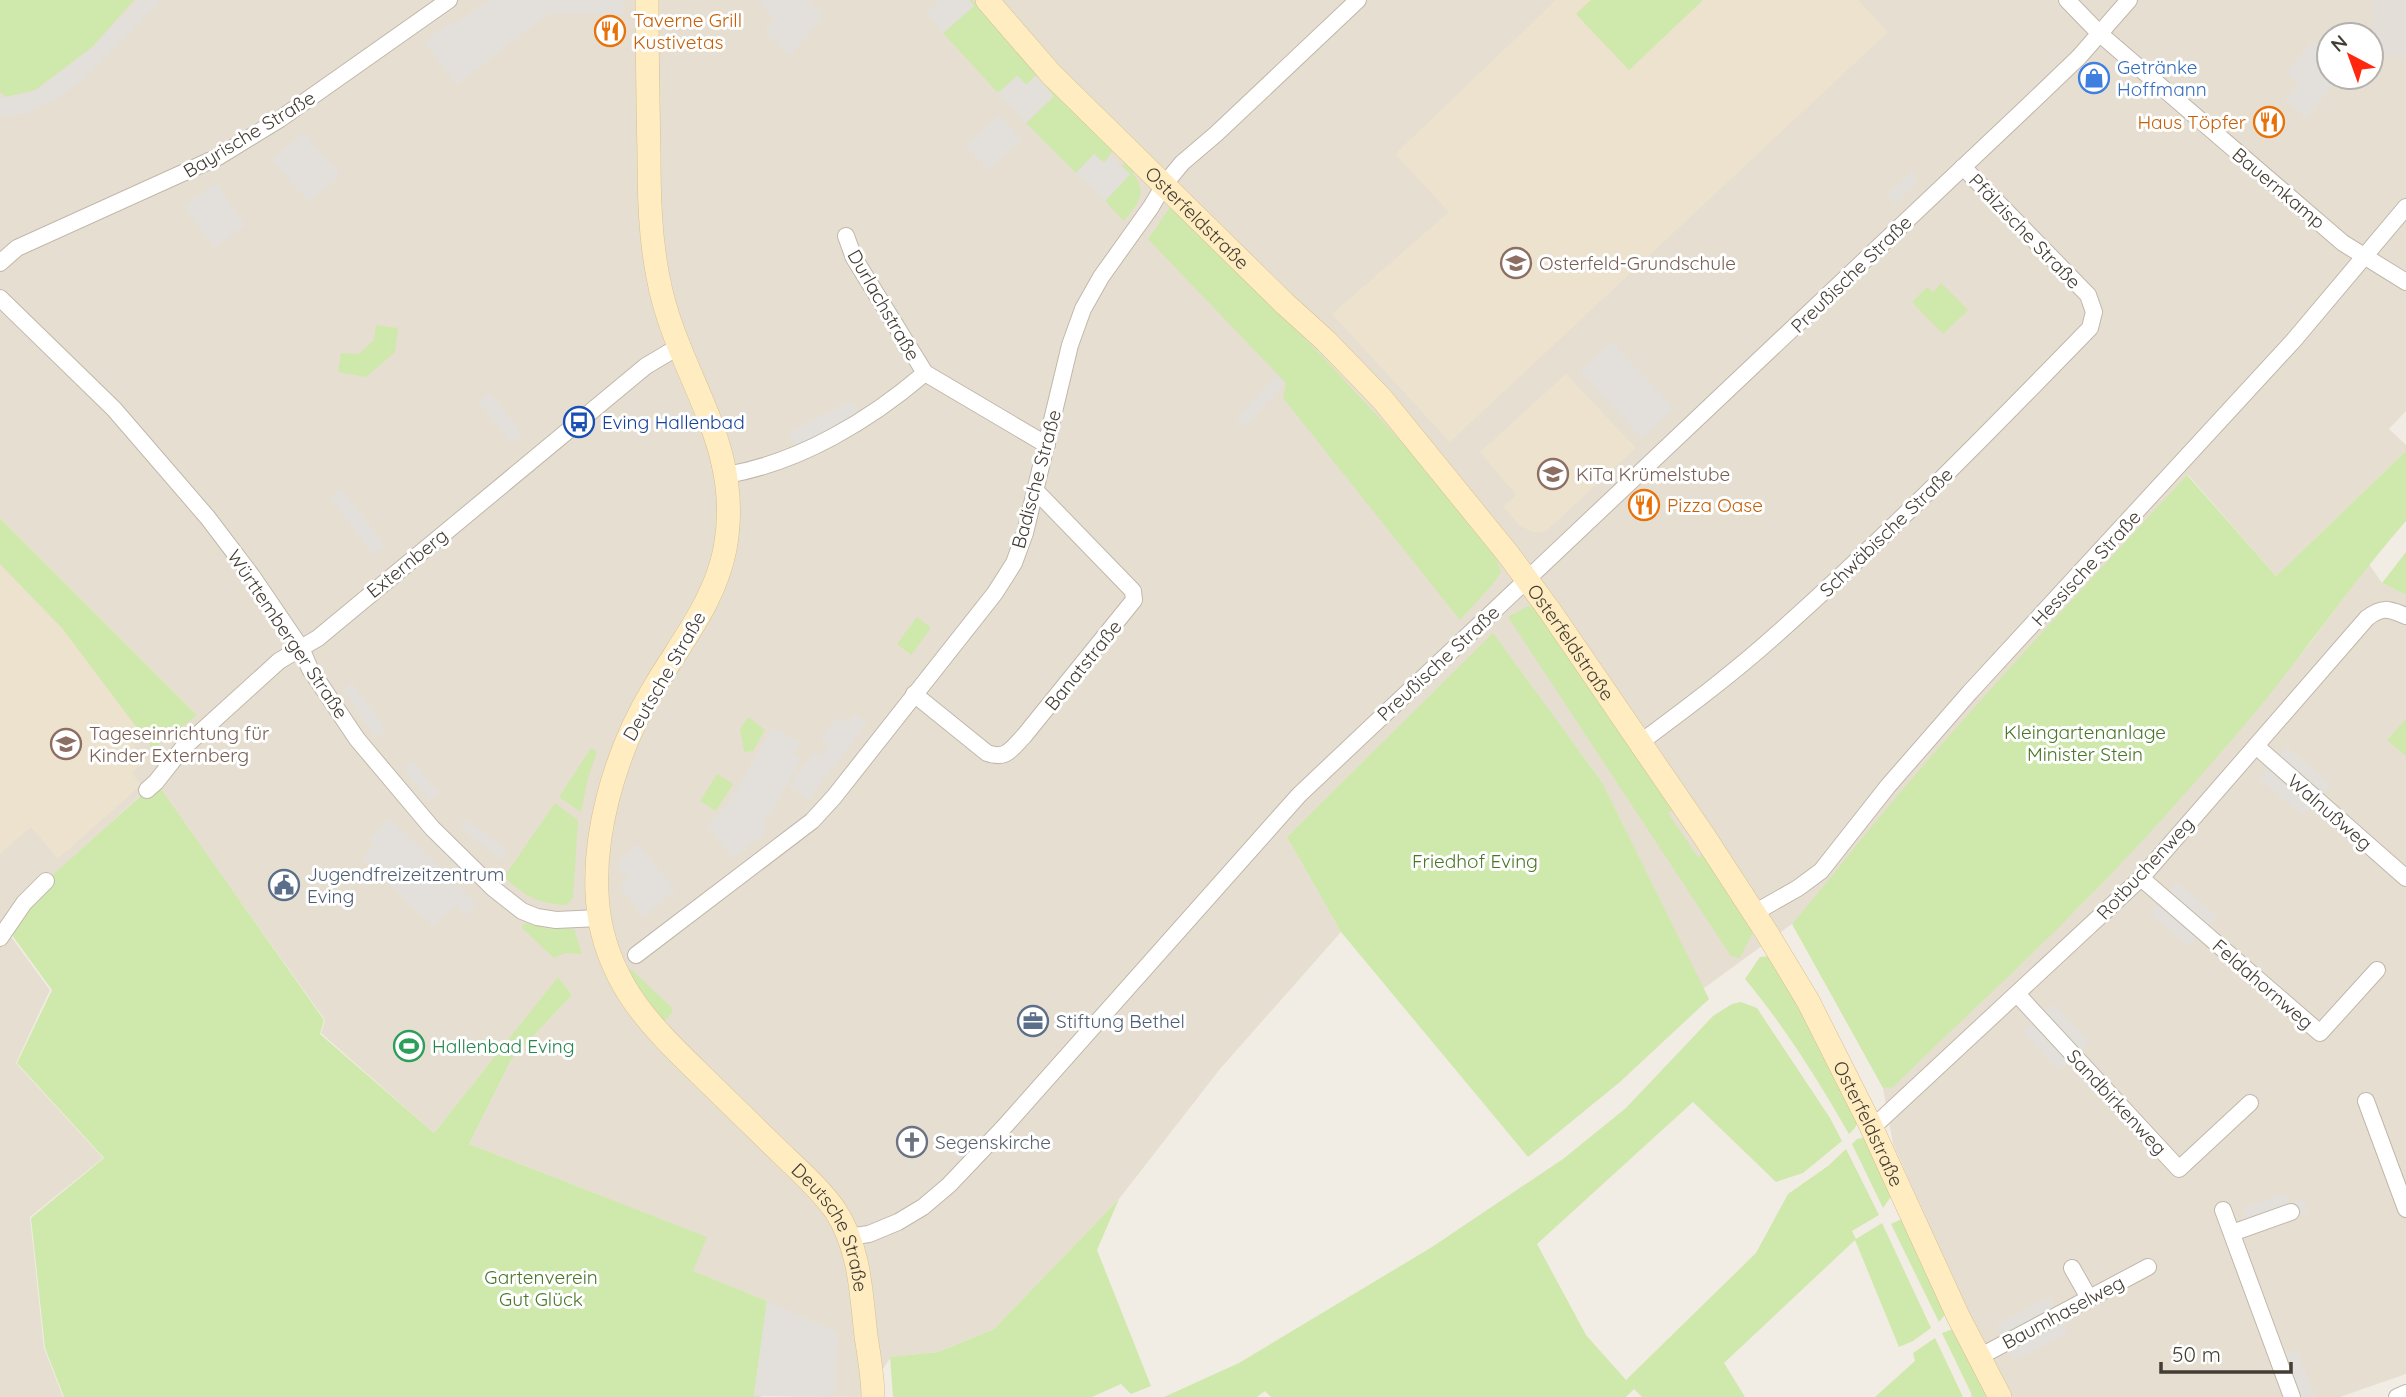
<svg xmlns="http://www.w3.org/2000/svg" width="2406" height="1397" viewBox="0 0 2406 1397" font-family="Quicksand,sans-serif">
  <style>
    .residential { fill: #e6dfd1; fill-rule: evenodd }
    .industrial { fill: #e4ded9 }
    .education { fill: #ece2cd }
    .green { fill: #cfe8ab }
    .parking { fill: #e3e0dc }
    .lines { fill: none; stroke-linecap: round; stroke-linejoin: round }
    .street-casing { stroke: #c1b7a9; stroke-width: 18 }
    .secondary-casing { stroke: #d4c092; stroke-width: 24 }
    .street { stroke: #fff; stroke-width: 16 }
    .secondary { stroke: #ffedc1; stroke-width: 23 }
    .labels { text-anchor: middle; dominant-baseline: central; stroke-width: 6; stroke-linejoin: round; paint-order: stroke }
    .food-label { font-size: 19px; fill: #c56008; stroke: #fff; text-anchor: start }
    .shop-label { font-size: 19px; fill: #366cbe; stroke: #fff; text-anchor: start }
    .street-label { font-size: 19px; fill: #443d34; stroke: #fff }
    .education-label { font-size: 19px; fill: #785e54; stroke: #fff; text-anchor: start }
    .transit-label { font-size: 19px; fill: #164399; stroke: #fff; text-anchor: start }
    .park-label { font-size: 19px; fill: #487726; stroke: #fff }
    .service-label { font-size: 19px; fill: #4e5e75; stroke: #fff; text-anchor: start }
    .leisure-label { font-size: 19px; fill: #27864d; stroke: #fff; text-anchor: start }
    .worship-label { font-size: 19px; fill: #5b616d; stroke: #fff; text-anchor: start }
  </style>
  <rect width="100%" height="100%" fill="#f2ede4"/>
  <g class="residential">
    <path d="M 0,0 L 2406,0 L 2406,411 L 2389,429 L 2406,445 L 2406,451 L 2276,576 L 2188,475 L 1792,924 L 1703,989 L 1602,782 L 1493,634 L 1287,837 L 1341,932 L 1220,1069 L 1119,1199 L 994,1329 L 938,1352 L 891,1357 L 864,1397 L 754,1396 L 767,1301 L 692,1271 L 706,1237 L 469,1144 L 511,1060 L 572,995 L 558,978 L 434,1133 L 321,1033 L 325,1020 L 155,782 L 1,923 L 50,990 L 16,1063 L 103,1158 L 30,1217 L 44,1348 L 63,1397 L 0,1397 L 0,564 L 62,628 L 197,715 L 0,518 ZM 2329,35 L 2371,35 L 2371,77 L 2329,77 Z"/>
    <path d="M 2369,564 L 2382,583 L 2406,595 L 2406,1374 L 2340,1397 L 1971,1397 L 1971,1319 L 1893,1144 L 1883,1088 L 1893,1086 L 2080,906 L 2138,845 L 2249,719 L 2308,646 Z"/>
  </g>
  <path class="industrial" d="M 2373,0 L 2406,0 L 2406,58 L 2371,55 Z"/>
  <g class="education">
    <path d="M 1556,0 L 1858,0 L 1888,32 L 1450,442 L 1332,314 L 1449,212 L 1395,154 Z"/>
    <path d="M 1566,374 L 1636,448 L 1545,532 L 1532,532 L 1519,525 L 1503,507 L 1516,495 L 1480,452 Z"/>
    <path d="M 0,564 L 62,628 L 146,729 L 131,742 L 147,760 L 132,773 L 141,785 L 58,859 L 31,827 L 0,854 Z"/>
  </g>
  <g class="green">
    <path d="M 0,0 L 134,0 L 92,47 L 35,90 L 6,97 L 0,92 Z"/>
    <path d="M 969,0 L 972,0 L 1039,74 L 1026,85 L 1017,76 L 998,93 L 943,33 L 974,6 Z"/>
    <path d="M 1591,0 L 1703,0 L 1629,70 L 1576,14 Z"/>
    <path d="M 1049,84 L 1114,149 L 1104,163 L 1094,154 L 1076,173 L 1026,123 L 1054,96 L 1046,88 Z"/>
    <path d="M 1124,164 L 1129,164 L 1135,169 L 1133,174 C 1149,193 1137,205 1124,221 L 1105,201 L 1130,175 L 1121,166 Z"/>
    <path d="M 1171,206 L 1322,356 L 1420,462 L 1496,556 L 1501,572 L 1492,585 L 1460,620 L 1283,398 L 1286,383 L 1148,239 Z"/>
    <path d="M 1941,283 L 1968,310 L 1943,334 L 1912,302 L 1927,287 L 1933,292 Z"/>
    <path d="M 376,325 L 398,328 L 395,352 L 366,377 L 338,372 L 341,353 L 359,354 L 374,340 Z"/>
    <path d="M 2406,451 L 2406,521 C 2350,585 2303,656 2248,721 C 2194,784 2139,847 2080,906 C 2019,968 1955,1026 1893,1087 L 1883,1088 L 1792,924 C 1830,880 1865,833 1903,789 C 1995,682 2091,579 2187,475 L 2276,576 Z"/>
    <path d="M 0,518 L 197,715 L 153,749 L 62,628 L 0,564 Z"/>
    <path d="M 2406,552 L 2406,595 L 2382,583 Z"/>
    <path d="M 1528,606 L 1536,608 L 1675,808 L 1668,813 L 1698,857 L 1705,853 L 1752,928 L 1752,934 L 1740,958 L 1731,956 L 1508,617 Z"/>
    <path d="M 917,617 L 931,628 L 911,655 L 897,644 Z"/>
    <path d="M 1493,633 L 1602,782 L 1709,999 L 1620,1082 L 1528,1157 L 1341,932 L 1287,837 Z"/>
    <path d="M 748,717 L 765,730 L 753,751 L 744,752 L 740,729 Z"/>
    <path d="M 2406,719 L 2406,756 L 2387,740 Z"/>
    <path d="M 591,748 L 597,752 L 588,778 L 581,812 L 559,797 Z"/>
    <path d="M 717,774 L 733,784 L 716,811 L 700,801 Z"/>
    <path d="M 156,782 L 324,1020 L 320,1034 L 434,1133 L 558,977 L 572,995 L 511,1060 L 469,1144 L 707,1237 L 693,1271 L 767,1301 L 754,1395 L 763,1397 L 64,1397 L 45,1348 L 31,1218 L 104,1158 L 17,1063 L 52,990 L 6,927 L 46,881 Z"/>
    <path d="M 555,803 L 578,820 L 573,898 L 566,905 C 537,904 525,896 504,877 Z"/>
    <path d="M 525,923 L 549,929 L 574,929 L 582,954 L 565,953 L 554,958 L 521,927 Z"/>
    <path d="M 1770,956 L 1796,998 L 1858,1121 L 1855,1128 L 1849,1134 C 1818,1080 1785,1027 1745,979 L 1760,957 Z"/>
    <path d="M 631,969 L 672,1008 L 672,1013 L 662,1023 L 626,972 Z"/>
    <path d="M 1741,1002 L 1757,1008 L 1830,1118 L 1842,1141 L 1803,1173 L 1776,1182 L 1693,1102 L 1537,1244 L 1586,1335 L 1626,1380 L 1756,1253 L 1788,1194 L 1828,1166 L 1846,1149 L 1879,1215 L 1852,1231 L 1856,1239 L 1882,1223 L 1931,1328 L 1913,1341 L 1899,1347 L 1855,1240 L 1724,1363 L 1745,1397 L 1642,1397 L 1634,1389 L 1626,1397 L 1271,1397 L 1265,1391 L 1257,1397 L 1164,1397 L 1239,1363 L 1432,1247 L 1563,1159 L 1626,1108 L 1713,1016 L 1732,1004 Z"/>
    <path d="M 1866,1137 L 1892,1195 L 1883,1208 L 1852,1144 L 1857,1139 Z"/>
    <path d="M 1119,1199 L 1097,1250 L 1151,1386 L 1131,1394 L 1121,1384 L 1092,1397 L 893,1397 L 890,1357 L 938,1352 L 994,1329 Z"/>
    <path d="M 1902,1219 L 1946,1313 L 1939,1322 L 1891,1224 Z"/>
    <path d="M 1950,1330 L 1954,1330 L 1990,1397 L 1973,1397 L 1942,1333 Z"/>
    <path d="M 1935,1338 L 1963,1397 L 1875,1397 L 1915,1361 L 1913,1353 Z"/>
  </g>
  <g class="parking">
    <path d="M 138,0 L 162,0 L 84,79 L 57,98 L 27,113 L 0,117 L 0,98 L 36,91 L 92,48 Z"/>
    <path d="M 489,0 L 623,0 L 624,14 L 547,14 L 457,85 L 424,42 L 451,22 L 454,24 Z"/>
    <path d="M 758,0 L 810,0 L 823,17 L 790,56 L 764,31 L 775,21 Z"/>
    <path d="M 935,0 L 969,0 L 974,6 L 943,33 L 926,13 L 937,3 Z"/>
    <path d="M 2313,40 L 2329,53 L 2329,77 L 2340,77 L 2306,118 L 2285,100 L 2298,84 L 2286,73 Z"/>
    <path d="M 1018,76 L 1026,85 L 1035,76 L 1054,96 L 1026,123 L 998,93 Z"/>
    <path d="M 999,115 L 1022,140 L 988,170 L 965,145 Z"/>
    <path d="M 303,132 L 341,175 L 309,202 L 272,160 Z"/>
    <path d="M 1094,154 L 1104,163 L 1110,156 L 1130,174 L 1105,201 L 1076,173 Z"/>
    <path d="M 1912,171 L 1918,182 L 1894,205 L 1887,194 Z"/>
    <path d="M 216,183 L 246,225 L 214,248 L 184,206 Z"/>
    <path d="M 1612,342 L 1674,408 L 1642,438 L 1580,372 Z"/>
    <path d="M 1276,376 L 1284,384 L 1245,427 L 1236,419 Z"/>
    <path d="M 490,393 L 522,434 L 511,443 L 479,402 Z"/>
    <path d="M 852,401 L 860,415 L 795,446 L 789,433 Z"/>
    <path d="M 342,489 L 386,546 L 373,555 L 330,498 Z"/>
    <path d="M 352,683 L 387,730 L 376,738 L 343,690 Z"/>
    <path d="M 854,714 L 867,723 L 808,800 L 789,785 L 814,753 L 819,757 L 828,745 L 821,738 L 838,716 L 847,723 Z"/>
    <path d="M 772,728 L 800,742 L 793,754 L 801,759 L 773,810 L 762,822 L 768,830 L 733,858 L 707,825 L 727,806 Z"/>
    <path d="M 2287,747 L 2331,785 L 2322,796 L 2278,758 Z"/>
    <path d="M 412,761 L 439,793 L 429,801 L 403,768 Z"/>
    <path d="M 2269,767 L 2313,805 L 2303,816 L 2259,778 Z"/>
    <path d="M 389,818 L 477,904 L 465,916 L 455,905 L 433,927 L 362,858 L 375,845 L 369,839 Z"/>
    <path d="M 466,819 L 508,851 L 502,860 L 460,828 Z"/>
    <path d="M 638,844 L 676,890 L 644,917 L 619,886 L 628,879 L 617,866 L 622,858 Z"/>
    <path d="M 2177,882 L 2217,916 L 2207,927 L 2167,893 Z"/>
    <path d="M 2158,903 L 2198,937 L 2189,947 L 2150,913 Z"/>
    <path d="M 2054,1004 L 2089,1042 L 2079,1051 L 2043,1013 Z"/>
    <path d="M 2033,1022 L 2069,1060 L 2059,1070 L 2023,1032 Z"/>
    <path d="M 2285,1193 L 2290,1204 L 2302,1199 L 2308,1213 L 2252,1234 L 2242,1209 Z"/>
    <path d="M 2049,1297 L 2068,1333 L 2015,1360 L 1997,1324 Z"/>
    <path d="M 767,1301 L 838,1333 L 834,1397 L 754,1396 Z"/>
    <path d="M 2297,1349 L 2315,1397 L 2300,1397 L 2284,1354 Z"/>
  </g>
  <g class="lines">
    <g class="street-casing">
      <g id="street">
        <path d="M 2067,0 L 2100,34 L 2343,243 L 2406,282"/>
        <path d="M 846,236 L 854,258 L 925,373 L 1047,445"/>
        <path d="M 0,263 L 17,248 L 218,157 L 280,119 L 449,0"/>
        <path d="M 0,298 L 114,409 L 208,518 L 252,576 L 301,648 L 310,669 L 357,739 L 432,828 L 494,889 L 522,911 L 537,917 L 556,920 L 600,918"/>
        <path d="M 727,475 C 800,462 869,421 925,373"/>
        <path d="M 914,694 L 987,753 C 1007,760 1011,749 1024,736 L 1134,600 L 1133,591 L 1036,491"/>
        <path d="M 1641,742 C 1688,707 1735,672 1778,633 C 1887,536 1989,432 2090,328 L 2094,312 L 2088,295 L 1963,167"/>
        <path d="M 2256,746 L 2406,878"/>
        <path d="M 147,790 L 156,782 L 182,749 L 279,661 L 318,638 L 646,366 L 678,347"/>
        <path d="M 2141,878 L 2320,1033 L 2377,970"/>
        <path d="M 1754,913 L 1798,888 L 1821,871 L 1888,786 L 1970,692 L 2294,340 L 2406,207"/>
        <path d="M 0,938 L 24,903 L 46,881"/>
        <path d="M 636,955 L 812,821 L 834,797 L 995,593 L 1014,563 L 1025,533 L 1070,345 L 1083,309 L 1101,277 L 1151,207 L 1164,185 L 1182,163 L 1216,134 L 1358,0"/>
        <path d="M 2017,994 L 2179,1169 L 2250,1103"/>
        <path d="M 2366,1101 L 2406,1209"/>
        <path d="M 1872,1128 L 2141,878 L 2367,618 C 2383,606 2388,609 2406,616"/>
        <path d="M 2223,1210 L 2292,1397"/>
        <path d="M 2232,1233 L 2291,1212"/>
        <path d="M 848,1237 L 869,1234 L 898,1222 L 923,1207 L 949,1185 L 1005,1126 L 1299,795 L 2032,102 L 2079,57 L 2129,0"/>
        <path d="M 2072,1268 L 2089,1298"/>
        <path d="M 1979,1357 L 2148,1267"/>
        <path d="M 2397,1397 L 2406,1393"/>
      </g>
    </g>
    <g class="secondary-casing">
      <g id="secondary">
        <path id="s1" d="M 647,0 C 647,51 648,103 649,154 C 649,195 650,236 658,277 C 676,375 745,443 725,549 C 715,601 681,642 655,686 C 615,751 587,844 600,921 C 613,989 652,1027 699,1073 C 727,1100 754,1127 782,1154 C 800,1171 821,1190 835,1210 C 860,1248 861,1292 866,1336 C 869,1356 873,1377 873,1397"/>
        <path id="s2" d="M 987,0 L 1051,74 L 1284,303 L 1326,341 L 1382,399 L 1508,554 L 1550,611 L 1704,836 L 1767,933 L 1808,1001 L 1869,1122 L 1958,1316 L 2000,1397"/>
      </g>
    </g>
    <use href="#street" class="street"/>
    <use href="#secondary" class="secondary"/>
  </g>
  <defs>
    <g id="restaurant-ring" transform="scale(1.575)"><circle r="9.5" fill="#fff" stroke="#e8710a" stroke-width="1.5"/><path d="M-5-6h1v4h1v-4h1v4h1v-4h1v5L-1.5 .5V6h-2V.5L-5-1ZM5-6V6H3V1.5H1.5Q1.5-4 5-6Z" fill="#e8710a"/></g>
    <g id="shop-ring" transform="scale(1.575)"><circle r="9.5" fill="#fff" stroke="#3f7fe0" stroke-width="1.5"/><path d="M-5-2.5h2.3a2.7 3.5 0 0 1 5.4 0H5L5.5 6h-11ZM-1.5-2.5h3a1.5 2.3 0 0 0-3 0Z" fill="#3f7fe0"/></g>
    <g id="school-ring" transform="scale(1.575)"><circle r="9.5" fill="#fff" stroke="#8d6e63" stroke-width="1.5"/><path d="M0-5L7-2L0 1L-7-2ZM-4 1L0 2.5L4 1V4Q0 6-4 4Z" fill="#8d6e63"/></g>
    <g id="bus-ring" transform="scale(1.575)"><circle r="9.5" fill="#fff" stroke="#1a4fb4" stroke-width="1.5"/><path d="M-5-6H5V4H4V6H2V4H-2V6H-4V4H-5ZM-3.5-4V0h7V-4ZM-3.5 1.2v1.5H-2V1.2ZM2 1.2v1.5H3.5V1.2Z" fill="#1a4fb4"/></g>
    <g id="civic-ring" transform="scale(1.575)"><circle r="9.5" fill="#fff" stroke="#5c6f8a" stroke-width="1.5"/><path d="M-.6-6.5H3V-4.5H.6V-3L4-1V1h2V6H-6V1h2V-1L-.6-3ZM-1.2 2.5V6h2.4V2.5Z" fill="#5c6f8a"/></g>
    <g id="office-ring" transform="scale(1.575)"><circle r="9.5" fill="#fff" stroke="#5c6f8a" stroke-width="1.5"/><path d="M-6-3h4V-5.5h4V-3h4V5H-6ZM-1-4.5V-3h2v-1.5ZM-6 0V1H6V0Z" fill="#5c6f8a"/></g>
    <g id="stadium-ring" transform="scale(1.575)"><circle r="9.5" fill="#fff" stroke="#2e9e5b" stroke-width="1.5"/><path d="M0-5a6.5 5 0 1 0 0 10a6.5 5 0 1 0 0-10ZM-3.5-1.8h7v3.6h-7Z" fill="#2e9e5b"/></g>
    <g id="church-ring" transform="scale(1.575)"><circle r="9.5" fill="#fff" stroke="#6b7280" stroke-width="1.5"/><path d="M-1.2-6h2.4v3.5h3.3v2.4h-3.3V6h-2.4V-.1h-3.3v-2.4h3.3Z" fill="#6b7280"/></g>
  </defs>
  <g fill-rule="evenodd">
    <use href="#restaurant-ring" x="610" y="31"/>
    <use href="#shop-ring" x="2094" y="78"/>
    <use href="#restaurant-ring" x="2269" y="122"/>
    <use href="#school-ring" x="1516" y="263"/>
    <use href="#bus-ring" x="579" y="422"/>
    <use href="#school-ring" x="1553" y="474"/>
    <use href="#restaurant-ring" x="1644" y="505"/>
    <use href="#school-ring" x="66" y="744"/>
    <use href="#civic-ring" x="284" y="885"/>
    <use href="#office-ring" x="1033" y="1021"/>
    <use href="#stadium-ring" x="409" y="1046"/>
    <use href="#church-ring" x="912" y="1142"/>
  </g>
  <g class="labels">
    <g class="food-label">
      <text x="633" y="20">Taverne Grill<tspan x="633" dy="22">Kustivetas</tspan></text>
      <text x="2246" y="122" text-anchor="end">Haus Töpfer</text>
      <text x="1667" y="505">Pizza Oase</text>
    </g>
    <g class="shop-label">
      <text x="2117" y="67">Getränke<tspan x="2117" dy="22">Hoffmann</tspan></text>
    </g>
    <g class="street-label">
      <text transform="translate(249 134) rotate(-31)">Bayrische Straße</text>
      <text transform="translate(2279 188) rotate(40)">Bauernkamp</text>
      <text stroke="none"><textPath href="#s2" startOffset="303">Osterfeldstraße</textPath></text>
      <text transform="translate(2025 231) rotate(46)">Pfälzische Straße</text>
      <text transform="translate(1851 274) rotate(-44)">Preußische Straße</text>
      <text transform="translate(884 305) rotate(60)">Durlachstraße</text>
      <text transform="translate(1036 479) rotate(-75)">Badische Straße</text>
      <text transform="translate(1886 532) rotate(-44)">Schwäbische Straße</text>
      <text transform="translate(407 563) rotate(-39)">Externberg</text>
      <text transform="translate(2086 568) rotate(-47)">Hessische Straße</text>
      <text transform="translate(288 634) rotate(56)">Württemberger Straße</text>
      <text stroke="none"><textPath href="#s2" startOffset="870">Osterfeldstraße</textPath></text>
      <text transform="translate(1438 663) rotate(-43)">Preußische Straße</text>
      <text transform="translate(1083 665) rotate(-51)">Banatstraße</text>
      <text transform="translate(664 676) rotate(-60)">Deutsche Straße</text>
      <text transform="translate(2330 812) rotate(41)">Walnußweg</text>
      <text transform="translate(2145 868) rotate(-47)">Rotbuchenweg</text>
      <text transform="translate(2263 984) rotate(41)">Feldahornweg</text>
      <text transform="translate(2117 1102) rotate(47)">Sandbirkenweg</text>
      <text stroke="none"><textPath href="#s2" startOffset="1437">Osterfeldstraße</textPath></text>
      <text stroke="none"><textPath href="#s1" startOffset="1354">Deutsche Straße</textPath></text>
      <text transform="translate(2063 1312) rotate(-28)">Baumhaselweg</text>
    </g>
    <g class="education-label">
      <text x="1539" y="263">Osterfeld-Grundschule</text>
      <text x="1576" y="474">KiTa Krümelstube</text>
      <text x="89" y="733">Tageseinrichtung für<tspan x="89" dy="22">Kinder Externberg</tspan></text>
    </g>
    <g class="transit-label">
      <text x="602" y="422">Eving Hallenbad</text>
    </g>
    <g class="park-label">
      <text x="2085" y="732">Kleingartenanlage<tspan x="2085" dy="22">Minister Stein</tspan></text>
      <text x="1475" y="861">Friedhof Eving</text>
      <text x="541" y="1277">Gartenverein<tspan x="541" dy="22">Gut Glück</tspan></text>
    </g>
    <g class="service-label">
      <text x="307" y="874">Jugendfreizeitzentrum<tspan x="307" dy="22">Eving</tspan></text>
      <text x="1056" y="1021">Stiftung Bethel</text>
    </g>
    <g class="leisure-label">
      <text x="432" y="1046">Hallenbad Eving</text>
    </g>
    <g class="worship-label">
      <text x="935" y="1142">Segenskirche</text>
    </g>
  </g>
  <g transform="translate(2350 56) rotate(319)"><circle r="33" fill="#ffffff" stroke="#b4b1ae" stroke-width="2"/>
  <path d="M0-5L12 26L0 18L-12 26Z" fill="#ff270e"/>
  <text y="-10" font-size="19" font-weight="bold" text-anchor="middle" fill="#443d34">N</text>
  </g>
  <path d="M2161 1362v10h130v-10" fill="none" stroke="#443d34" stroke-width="3.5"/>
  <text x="2172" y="1362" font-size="21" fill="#443d34" stroke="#ffffff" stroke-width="5" paint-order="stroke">50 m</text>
</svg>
